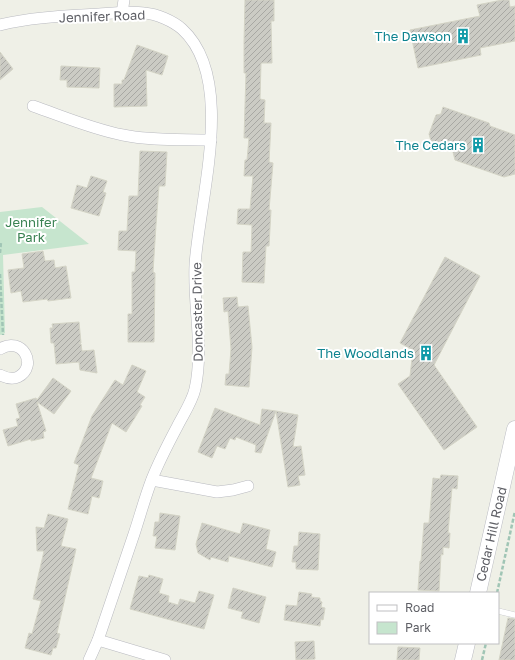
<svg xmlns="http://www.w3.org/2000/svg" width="515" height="660" viewBox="0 0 515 660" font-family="'Golos Text',sans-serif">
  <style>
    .green { fill: #c6e5ce }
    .building { fill: url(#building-hatch); stroke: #d4d4c6 }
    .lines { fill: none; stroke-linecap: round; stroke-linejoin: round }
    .lane-casing { stroke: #b9bac0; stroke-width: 6 }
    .street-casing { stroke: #b9bac0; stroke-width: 12 }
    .secondary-casing { stroke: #babbc2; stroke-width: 17 }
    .path { stroke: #a0c5b5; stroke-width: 2.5; stroke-dasharray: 4 2; stroke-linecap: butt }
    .lane { stroke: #fff; stroke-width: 5.5 }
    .street { stroke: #fff; stroke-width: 11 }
    .secondary { stroke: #fff; stroke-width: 16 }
    .labels { text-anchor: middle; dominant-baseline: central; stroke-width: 4; stroke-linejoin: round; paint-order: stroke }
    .street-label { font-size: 13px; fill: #5f6066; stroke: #fff }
    .culture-label { font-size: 13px; fill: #0d838f; stroke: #fff; text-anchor: end }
    .park-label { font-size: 13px; fill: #3a8252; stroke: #fff }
  </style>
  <defs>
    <pattern id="building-hatch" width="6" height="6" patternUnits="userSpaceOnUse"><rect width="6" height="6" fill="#cbcbc4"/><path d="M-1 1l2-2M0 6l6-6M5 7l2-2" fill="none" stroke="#a8a8a3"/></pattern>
  </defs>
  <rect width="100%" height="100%" fill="#eff0e7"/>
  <path class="green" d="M 42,207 L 89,244 L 3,255 L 5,333 L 0,335 L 0,212 Z"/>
  <g class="building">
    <path d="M 245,0 L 274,0 L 274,21 L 271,21 L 272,63 L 261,63 L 260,99 L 265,100 L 264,123 L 271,123 L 269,162 L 273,163 L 269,210 L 271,210 L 269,246 L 266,246 L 264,283 L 242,282 L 243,252 L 251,252 L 252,225 L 237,224 L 238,209 L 250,209 L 253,176 L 244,176 L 245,160 L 247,160 L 249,138 L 244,138 L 246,73 L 244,73 L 244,42 Z"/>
    <path d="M 502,0 L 509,0 L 510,7 L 515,6 L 515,41 L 480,48 L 481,55 L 418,68 L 410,30 L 480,16 L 477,5 Z"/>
    <path d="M 137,45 L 168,56 L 162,75 L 146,70 L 147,106 L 114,107 L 114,84 L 122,84 L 122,80 L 124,80 Z"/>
    <path d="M 0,52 L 13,69 L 0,80 Z"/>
    <path d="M 61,66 L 100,68 L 99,88 L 67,87 L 67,80 L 60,80 Z"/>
    <path d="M 443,107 L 489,123 L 490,126 L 515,135 L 515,174 L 504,177 L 455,160 L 452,148 L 431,141 L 429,134 L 436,115 L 441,114 Z"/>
    <path d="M 140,151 L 167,152 L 165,186 L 159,186 L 156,225 L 153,272 L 155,273 L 154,342 L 128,342 L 128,314 L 132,314 L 132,272 L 135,272 L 136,251 L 118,250 L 119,231 L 127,231 L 129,196 L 138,196 Z"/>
    <path d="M 91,176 L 107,181 L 103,192 L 106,193 L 99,216 L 71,208 L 77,185 L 87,188 Z"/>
    <path d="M 43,251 L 45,261 L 54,260 L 55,268 L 66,266 L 71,298 L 48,301 L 47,299 L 23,302 L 21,291 L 11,293 L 8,270 L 24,268 L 22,254 Z"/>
    <path d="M 445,257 L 480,276 L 434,365 L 477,427 L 444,450 L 398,384 L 410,376 L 413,350 L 400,343 Z"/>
    <path d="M 237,297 L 238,307 L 248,306 L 252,347 L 249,387 L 225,385 L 226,374 L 229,374 L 231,349 L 228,311 L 224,312 L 223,298 Z"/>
    <path d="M 79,322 L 81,343 L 79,343 L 81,344 L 82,351 L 94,350 L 97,373 L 80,370 L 79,362 L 56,364 L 54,343 L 51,343 L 50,328 L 53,328 L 52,324 Z"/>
    <path d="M 132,365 L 146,371 L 137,392 L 145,397 L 140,405 L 142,406 L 126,432 L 112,423 L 91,478 L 103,481 L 99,498 L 92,496 L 88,514 L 68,509 L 79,465 L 74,463 L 92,416 L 115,380 L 123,385 Z"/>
    <path d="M 53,378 L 71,391 L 54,414 L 37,402 L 46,431 L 43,432 L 44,438 L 31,441 L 31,439 L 8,446 L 3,430 L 18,426 L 16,419 L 20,418 L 16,404 L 36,398 L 37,400 Z"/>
    <path d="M 215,408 L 260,425 L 262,409 L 276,411 L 261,453 L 255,452 L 256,445 L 236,437 L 235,440 L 230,438 L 225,449 L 217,446 L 212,458 L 198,452 Z"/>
    <path d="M 276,411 L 298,415 L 293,447 L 301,446 L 305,475 L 298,476 L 300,485 L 288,487 Z"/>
    <path d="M 441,475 L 458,476 L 457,489 L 452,488 L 448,533 L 450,533 L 449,548 L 443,547 L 443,555 L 441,554 L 439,591 L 418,590 L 420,561 L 421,561 L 424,523 L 429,523 L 433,478 L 440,479 Z"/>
    <path d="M 160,513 L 180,516 L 175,550 L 155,548 L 157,536 L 153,536 L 155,522 L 159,522 Z"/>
    <path d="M 48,514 L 68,519 L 61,546 L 76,549 L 57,633 L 60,634 L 56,648 L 53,648 L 51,655 L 25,648 L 29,633 L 32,634 L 41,601 L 33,599 L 44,551 L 37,551 L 36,527 L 44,528 Z"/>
    <path d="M 202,523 L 240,534 L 243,523 L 270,530 L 266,549 L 276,552 L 272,567 L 229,556 L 228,562 L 211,557 L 210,560 L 198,553 L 196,544 Z"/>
    <path d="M 299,532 L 320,534 L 318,570 L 296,569 L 296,562 L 292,562 L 294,546 L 298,546 Z"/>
    <path d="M 149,575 L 163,579 L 159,593 L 169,596 L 168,602 L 178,605 L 180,599 L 195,603 L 199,591 L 214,595 L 204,629 L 130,609 L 139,576 L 148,578 Z"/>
    <path d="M 233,588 L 266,597 L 259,623 L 241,618 L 243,612 L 228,608 Z"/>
    <path d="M 299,592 L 312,594 L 311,597 L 320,598 L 320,601 L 322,602 L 321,607 L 325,608 L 323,620 L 321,619 L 320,626 L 284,620 L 286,605 L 297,606 Z"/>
    <path d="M 508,618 L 515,619 L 515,660 L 499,660 Z"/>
    <path d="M 314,641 L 315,659 L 296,660 L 295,642 Z"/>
    <path d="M 398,647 L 420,648 L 419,660 L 397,660 Z"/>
  </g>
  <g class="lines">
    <g class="lane-casing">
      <path id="lane" d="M 498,611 L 515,615"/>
    </g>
    <g class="street-casing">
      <g id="street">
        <path d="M 122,13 L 124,0"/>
        <path d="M 0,25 C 32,17 66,16 99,14 C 113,13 130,11 144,13 C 157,14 173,21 182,29 C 237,79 199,200 195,265 C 193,307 204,348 195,389 C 192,402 183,415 177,427 C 168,444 159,461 152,479 C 145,497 140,516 134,534 C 122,570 110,605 98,640 L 89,660"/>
        <path d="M 33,106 C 62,116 92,129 123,135 C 151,141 182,139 211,140"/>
        <path d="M 0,349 C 22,335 39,366 18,377 C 12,380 6,378 0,375"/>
        <path d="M 152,480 L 217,492 L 233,490 L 248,486"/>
        <path d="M 98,640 L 165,660"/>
      </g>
    </g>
    <g class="secondary-casing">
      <g id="secondary">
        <path d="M 478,593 L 515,429"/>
        <path d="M 463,660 L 467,643"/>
      </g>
    </g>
    <g class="path">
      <path d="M 0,253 L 1,242"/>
      <path d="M 0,274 L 3,335"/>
      <path d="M 497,593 L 515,511"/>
      <path d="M 482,660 L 486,643"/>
    </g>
    <use href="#lane" class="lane"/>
    <use href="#street" class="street"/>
    <use href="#secondary" class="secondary"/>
  </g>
  <defs>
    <g id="building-bare" transform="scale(1.2)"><path d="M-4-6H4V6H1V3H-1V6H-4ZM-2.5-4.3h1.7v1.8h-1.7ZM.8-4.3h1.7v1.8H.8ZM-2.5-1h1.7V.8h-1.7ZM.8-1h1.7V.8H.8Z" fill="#0f9aa8" stroke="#fff" stroke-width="2.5" paint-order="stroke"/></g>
  </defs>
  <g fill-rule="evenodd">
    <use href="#building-bare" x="463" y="36"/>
    <use href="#building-bare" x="478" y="145"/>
    <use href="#building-bare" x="426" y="353"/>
  </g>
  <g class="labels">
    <g class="street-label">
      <text transform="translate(102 16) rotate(-2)">Jennifer Road</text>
      <text transform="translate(197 312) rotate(-91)">Doncaster Drive</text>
      <text transform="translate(491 534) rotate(-77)">Cedar Hill Road</text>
    </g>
    <g class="culture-label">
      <text x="451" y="36">The Dawson</text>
      <text x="466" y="145">The Cedars</text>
      <text x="414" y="353">The Woodlands</text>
    </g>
    <g class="park-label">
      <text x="31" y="222">Jennifer<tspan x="31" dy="15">Park</tspan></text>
    </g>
  </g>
  <rect x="369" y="592" width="130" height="52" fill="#ffffff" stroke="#bfbfc2"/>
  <rect x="377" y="605" width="20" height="6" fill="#ffffff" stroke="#bfbfc2"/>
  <text x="405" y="612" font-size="12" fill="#5f6066">Road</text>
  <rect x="377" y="622" width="20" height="12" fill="#c6e5ce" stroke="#bfbfc2"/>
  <text x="405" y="632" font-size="12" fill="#5f6066">Park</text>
</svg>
